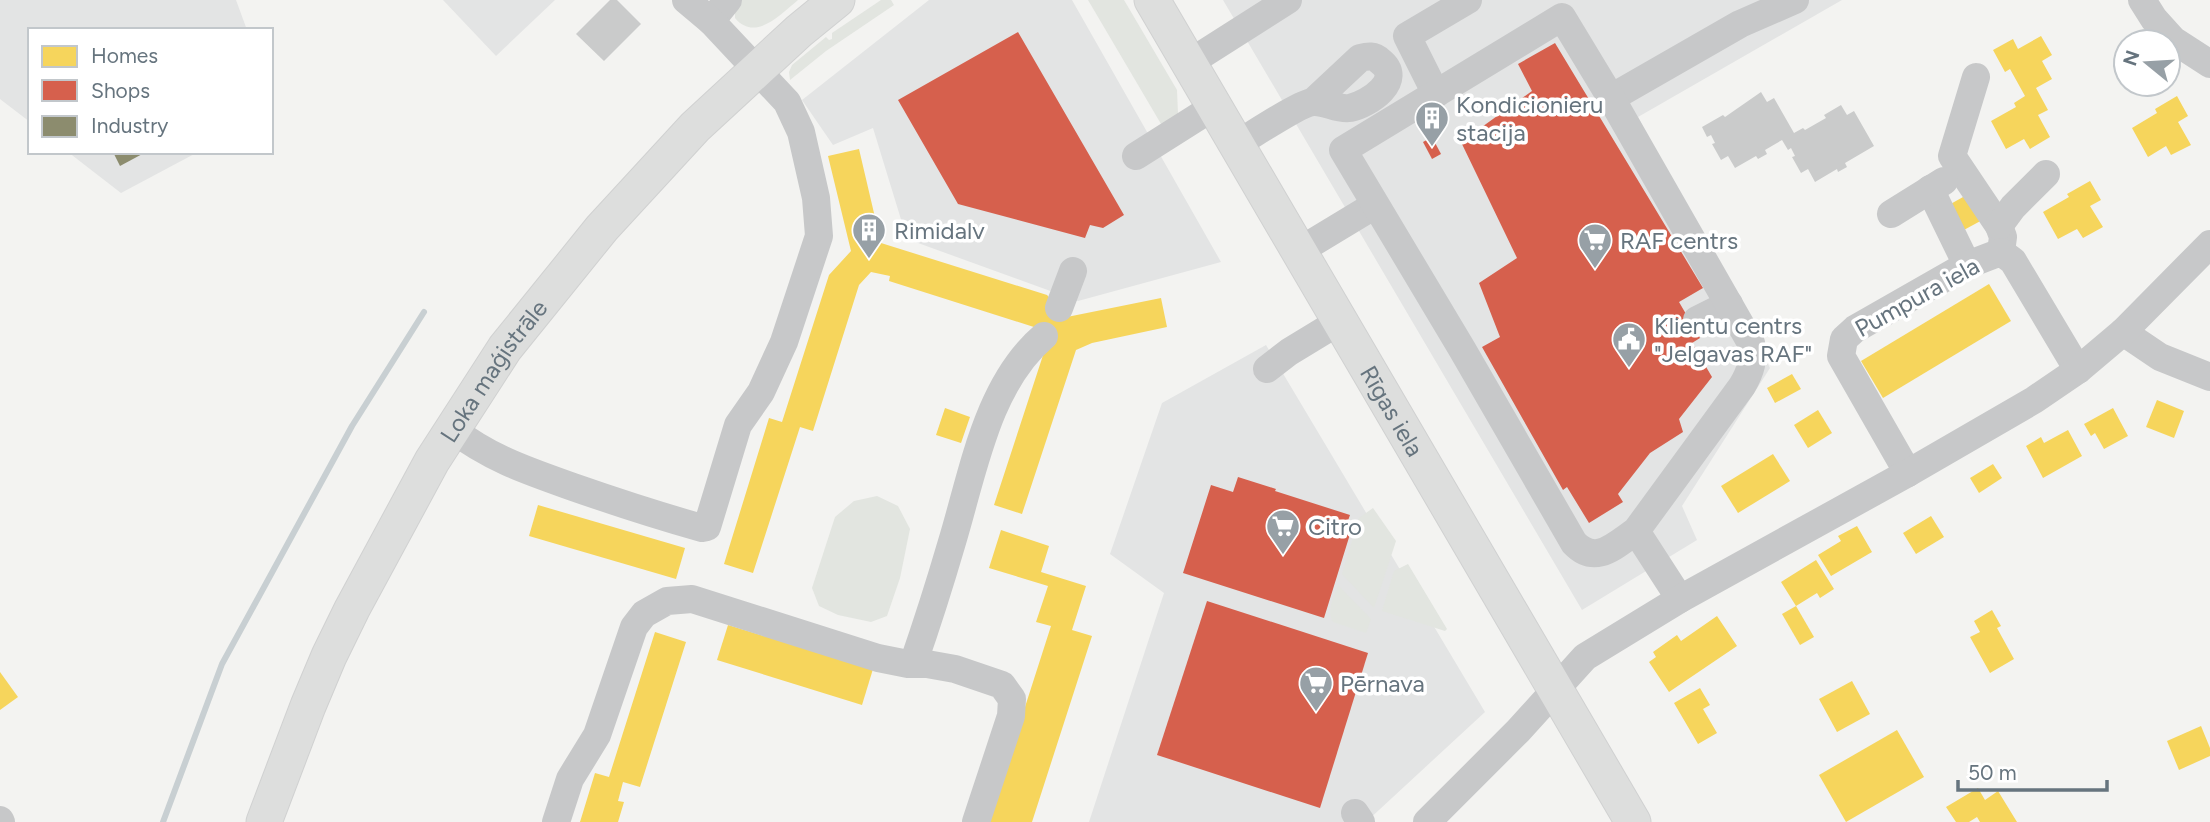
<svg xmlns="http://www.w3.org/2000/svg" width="2210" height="822" viewBox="0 0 2210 822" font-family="Figtree,sans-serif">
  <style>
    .built { fill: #e3e4e4 }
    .green { fill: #e2e5e0 }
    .homes { fill: #f6d55c }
    .shops { fill: #d6604d }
    .industry { fill: #8c8c6e }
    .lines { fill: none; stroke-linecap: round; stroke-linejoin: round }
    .stream { stroke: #c8cfd2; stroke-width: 6 }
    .building { fill: #cacbcb }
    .major-casing { stroke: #d0d1d1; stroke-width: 37 }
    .minor { stroke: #c7c8c9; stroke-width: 28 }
    .major { stroke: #dddedd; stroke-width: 35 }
    .labels { text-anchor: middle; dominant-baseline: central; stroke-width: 7; stroke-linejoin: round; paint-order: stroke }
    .poi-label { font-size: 24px; fill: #66747e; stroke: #fff; text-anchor: start }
    .street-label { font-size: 24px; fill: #66747e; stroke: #fff }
  </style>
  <rect width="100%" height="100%" fill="#f3f3f1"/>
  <g class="built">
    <path d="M 0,0 L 236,0 L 247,30 L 30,30 L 30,122 L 0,99 Z"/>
    <path d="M 443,0 L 555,0 L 496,56 Z"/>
    <path d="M 929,0 L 1072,0 L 1221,262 L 1078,301 L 907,239 L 873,128 L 833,145 L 802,100 Z"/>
    <path d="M 1223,0 L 1842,0 L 1638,117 L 1770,368 L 1682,506 L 1697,540 L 1582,610 Z"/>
    <path d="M 68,152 L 198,152 L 121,193 Z"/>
    <path d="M 1266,345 L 1485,712 L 1366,822 L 1089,822 L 1164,593 L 1110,554 L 1162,403 Z"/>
  </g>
  <g class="green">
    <path d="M 741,0 L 798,0 C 780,15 755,42 735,18 L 735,9 Z"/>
    <path d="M 881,0 L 891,0 L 894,5 L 826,51 L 790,80 L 789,72 L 792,65 L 826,37 L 829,40 L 832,39 L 832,33 Z"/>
    <path d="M 1088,0 L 1124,0 L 1177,90 L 1178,114 L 1164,129 Z"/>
    <path d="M 877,496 L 898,506 L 910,529 L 900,578 L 887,616 L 871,622 L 838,615 L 819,606 L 812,588 L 835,517 L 854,501 Z"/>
    <path d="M 1373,508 L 1396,541 L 1374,608 L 1342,574 L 1359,518 Z"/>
    <path d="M 1408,564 L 1447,629 L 1445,631 L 1382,611 L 1394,571 Z"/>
    <path d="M 1338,585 L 1371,619 L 1366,633 L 1333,622 C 1326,610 1334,597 1338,585 Z"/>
  </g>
  <g class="homes">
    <path d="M 2041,36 L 2052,55 L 2042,61 L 2052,79 L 2036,88 L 2048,110 L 2038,115 L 2050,137 L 2030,149 L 2024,139 L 2006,149 L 1991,121 L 2016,107 L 2014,103 L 2025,96 L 2010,69 L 2005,72 L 1993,50 L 2013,39 L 2018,49 Z"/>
    <path d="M 2177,96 L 2188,116 L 2178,122 L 2191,145 L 2171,155 L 2166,146 L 2148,157 L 2132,128 L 2157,113 L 2155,109 Z"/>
    <path d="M 859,149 L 881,243 L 1047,295 L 1067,317 L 1161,298 L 1167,327 L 1092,343 L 1076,350 L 1022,514 L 994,505 L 1048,340 L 1037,328 L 889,281 L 890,276 L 871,272 L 859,285 L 813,431 L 800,427 L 753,573 L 724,564 L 769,418 L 782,422 L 829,275 L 851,251 L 828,156 Z"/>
    <path d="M 2090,181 L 2101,200 L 2090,206 L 2103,227 L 2083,238 L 2077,229 L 2058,239 L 2043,212 L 2069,197 L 2067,194 Z"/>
    <path d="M 1972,192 L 1986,218 L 1962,231 L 1947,206 Z"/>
    <path d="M 1989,284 L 2011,321 L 1883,398 L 1861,361 Z"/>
    <path d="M 1792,374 L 1801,389 L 1775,403 L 1767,388 Z"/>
    <path d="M 2157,400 L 2184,411 L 2174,438 L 2146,427 Z"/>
    <path d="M 945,408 L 970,417 L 961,443 L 936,435 Z"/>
    <path d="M 2113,408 L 2128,436 L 2104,449 L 2095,433 L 2091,436 L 2084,424 Z"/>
    <path d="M 1818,410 L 1832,433 L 1808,448 L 1794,425 Z"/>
    <path d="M 2068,430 L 2082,456 L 2043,478 L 2026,446 L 2041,437 L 2044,443 Z"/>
    <path d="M 1773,454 L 1790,481 L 1738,513 L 1721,486 Z"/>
    <path d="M 1993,464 L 2002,478 L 1979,493 L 1970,478 Z"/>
    <path d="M 538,505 L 685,548 L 676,579 L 529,536 Z"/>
    <path d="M 1931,516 L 1944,537 L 1916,554 L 1903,533 Z"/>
    <path d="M 1857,526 L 1872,552 L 1831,576 L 1818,555 L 1841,541 L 1838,536 Z"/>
    <path d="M 1001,530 L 1049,546 L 1041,572 L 1086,586 L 1072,630 L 1092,636 L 1032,822 L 988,822 L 1051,626 L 1036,622 L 1048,586 L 989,568 Z"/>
    <path d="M 1816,560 L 1834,589 L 1820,598 L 1817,593 L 1796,606 L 1781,582 Z"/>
    <path d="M 1796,606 L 1814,637 L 1800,645 L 1782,614 Z"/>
    <path d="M 1992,610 L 2001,626 L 1997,628 L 2014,659 L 1990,673 L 1970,637 L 1980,632 L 1974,621 Z"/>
    <path d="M 1717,616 L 1737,646 L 1669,692 L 1649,662 L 1656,657 L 1653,652 L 1677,635 L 1681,641 Z"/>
    <path d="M 728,625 L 873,669 L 862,705 L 717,660 Z"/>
    <path d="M 655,632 L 686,642 L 640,787 L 623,782 L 618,801 L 624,802 L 618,822 L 580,822 L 595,773 L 609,777 Z"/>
    <path d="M 0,672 L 18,697 L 0,710 Z"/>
    <path d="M 1852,681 L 1870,714 L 1837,732 L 1819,699 Z"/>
    <path d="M 1700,688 L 1710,705 L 1703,709 L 1717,733 L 1698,744 L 1674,703 Z"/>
    <path d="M 2201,726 L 2210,748 L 2210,756 L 2179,770 L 2167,741 Z"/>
    <path d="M 1897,730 L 1924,777 L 1846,822 L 1819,775 Z"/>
    <path d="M 1978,788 L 1985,800 L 1998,791 L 2017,822 L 1980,822 L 1977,817 L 1969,822 L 1956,822 L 1946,807 Z"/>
  </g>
  <g class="shops">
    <path d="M 1018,32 L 1124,215 L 1103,228 L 1090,225 L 1085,238 L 958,204 L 898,100 Z"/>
    <path d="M 1555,43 L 1703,288 L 1679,302 L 1700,338 L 1692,343 L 1712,377 L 1679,419 L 1683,432 L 1650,453 L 1618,494 L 1623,502 L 1589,523 L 1567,487 L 1563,490 L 1482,347 L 1500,337 L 1479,283 L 1517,258 L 1461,142 L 1532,91 L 1518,64 Z"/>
    <path d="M 1432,137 L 1441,154 L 1432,159 L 1423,142 Z"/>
    <path d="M 1238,477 L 1276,489 L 1275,491 L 1350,515 L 1345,529 L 1351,531 L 1324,618 L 1183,573 L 1211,485 L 1233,492 Z"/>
    <path d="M 1207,601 L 1368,653 L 1320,808 L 1157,755 Z"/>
  </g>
  <path class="industry" d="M 113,152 L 146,152 L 120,166 Z"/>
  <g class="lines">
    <path class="stream" d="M 163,822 L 222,664 L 352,426 L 424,312"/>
  </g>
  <g class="building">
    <path d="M 610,0 L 617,0 L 641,24 L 604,61 L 576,34 Z"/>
    <path d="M 1761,92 L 1767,102 L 1774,98 L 1794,133 L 1803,128 L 1805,130 L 1826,118 L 1824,115 L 1841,105 L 1847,115 L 1854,111 L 1874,146 L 1845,163 L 1847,167 L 1838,172 L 1837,169 L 1815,182 L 1808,169 L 1801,173 L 1792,157 L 1795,156 L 1791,148 L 1788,150 L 1782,140 L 1765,150 L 1767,154 L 1758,159 L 1756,156 L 1735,168 L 1728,156 L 1721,160 L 1712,144 L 1715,143 L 1711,135 L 1707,137 L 1702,127 L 1723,115 L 1725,117 Z"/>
  </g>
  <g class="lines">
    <g class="major-casing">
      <g id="major">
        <path id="s1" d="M 1152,0 L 1633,822"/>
        <path id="s2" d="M 264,822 L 308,706 L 329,656 L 352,609 L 432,461 L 505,348 L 602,228 L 695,127 L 799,31 L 837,0"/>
      </g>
    </g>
    <g class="minor">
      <path d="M 2142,0 L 2154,19 L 2173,40 L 2210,64"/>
      <path d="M 711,21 L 728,0"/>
      <path d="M 1189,63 L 1288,0"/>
      <path d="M 1976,77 L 1952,156 L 1999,226 L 2003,237 L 2001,252"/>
      <path d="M 1436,94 L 1407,36 L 1468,0"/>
      <path d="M 1611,98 L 1740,24 L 1795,0"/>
      <path d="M 1237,144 C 1251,136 1300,103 1313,102 C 1326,101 1337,110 1350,108 C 1369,104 1405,80 1380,61 C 1374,55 1368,56 1360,58 L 1313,102"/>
      <path d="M 1136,156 L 1215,106"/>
      <path d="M 1930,189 L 1967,265"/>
      <path d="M 1891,214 L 1944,181"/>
      <path d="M 1999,226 L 2013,207 L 2046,174"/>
      <path d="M 1299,251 L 1375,205"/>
      <path d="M 1059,308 L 1073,271"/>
      <path d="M 1697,320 L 1729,304"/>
      <path d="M 2123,332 L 2160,357 L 2210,377"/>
      <path d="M 1267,369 L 1289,352 L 1340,321"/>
      <path d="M 452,429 C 491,459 528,471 573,487 C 616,502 659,516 702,528 L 707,527 L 738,425 L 761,392 L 784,342 L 819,236 L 816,198 L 801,132 L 787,102 L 711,21 L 686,0"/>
      <path d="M 1908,473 L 1841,356 L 1844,339 L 1855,329 L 1967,265 L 2001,252 L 2013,261 L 2078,370"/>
      <path d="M 1636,531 L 1742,386 C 1751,371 1754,360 1751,343 L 1611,98 L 1562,17 L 1343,150 L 1462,349 L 1574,543 C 1596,566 1615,545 1636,531 L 1680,599"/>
      <path d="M 913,664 C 927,624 940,583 952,542 C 973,473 987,384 1044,336"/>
      <path d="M 1355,813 L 1361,822"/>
      <path d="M 0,820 L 1,822"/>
      <path d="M 556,822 L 570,779 L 597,735 L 634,627 L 644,614 L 667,601 L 692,599 L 878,658 L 908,664 L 927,664 L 955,669 L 1002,685 L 1012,699 L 1011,716 L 976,822"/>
      <path d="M 1427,822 L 1518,731 L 1585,657 L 1680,599 L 1908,473 L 2034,400 L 2078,370 L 2123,332 L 2210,244"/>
    </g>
    <use href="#major" class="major"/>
  </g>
  <defs>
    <g id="building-pin" transform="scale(1.75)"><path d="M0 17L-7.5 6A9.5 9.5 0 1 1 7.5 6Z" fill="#97a0a6" stroke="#fff"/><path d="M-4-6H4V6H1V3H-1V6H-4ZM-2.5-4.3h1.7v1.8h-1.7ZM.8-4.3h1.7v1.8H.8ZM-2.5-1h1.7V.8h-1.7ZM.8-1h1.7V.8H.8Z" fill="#fff"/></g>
    <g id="supermarket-pin" transform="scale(1.75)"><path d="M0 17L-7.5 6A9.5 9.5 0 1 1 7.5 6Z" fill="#97a0a6" stroke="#fff"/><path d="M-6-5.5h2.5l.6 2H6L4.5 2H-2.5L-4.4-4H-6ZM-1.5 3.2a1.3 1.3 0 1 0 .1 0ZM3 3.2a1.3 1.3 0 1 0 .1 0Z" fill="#fff"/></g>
    <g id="civic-pin" transform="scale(1.75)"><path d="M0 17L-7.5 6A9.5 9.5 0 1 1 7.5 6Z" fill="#97a0a6" stroke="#fff"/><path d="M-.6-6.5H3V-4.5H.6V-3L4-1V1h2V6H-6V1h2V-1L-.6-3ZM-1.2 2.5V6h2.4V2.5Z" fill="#fff"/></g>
  </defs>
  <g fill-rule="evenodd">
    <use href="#building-pin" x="1432" y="118"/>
    <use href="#building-pin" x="869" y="230"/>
    <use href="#supermarket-pin" x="1595" y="240"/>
    <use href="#civic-pin" x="1629" y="339"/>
    <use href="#supermarket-pin" x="1283" y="526"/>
    <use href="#supermarket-pin" x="1316" y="683"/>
  </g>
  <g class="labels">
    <g class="poi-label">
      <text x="1456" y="104">Kondicionieru<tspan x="1456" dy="28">stacija</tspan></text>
      <text x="894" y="230">Rimidalv</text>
      <text x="1620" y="240">RAF centrs</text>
      <text x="1654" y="325">Klientu centrs<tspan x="1654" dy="28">"Jelgavas RAF"</tspan></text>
      <text x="1308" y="526">Citro</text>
      <text x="1340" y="683">Pērnava</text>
    </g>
    <g class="street-label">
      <text transform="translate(1917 297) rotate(-29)">Pumpura iela</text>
      <text stroke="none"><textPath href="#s2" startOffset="508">Loka maģistrāle</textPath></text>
      <text stroke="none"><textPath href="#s1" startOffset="476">Rīgas iela</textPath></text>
    </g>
  </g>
  <rect x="28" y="28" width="245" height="126" fill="#ffffff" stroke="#c2c7cb" stroke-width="2"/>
  <rect x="42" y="46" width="35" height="21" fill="#f6d55c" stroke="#c2c7cb" stroke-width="2"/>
  <text x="91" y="63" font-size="21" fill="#66747e">Homes</text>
  <rect x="42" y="80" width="35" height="21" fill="#d6604d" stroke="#c2c7cb" stroke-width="2"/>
  <text x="91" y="98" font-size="21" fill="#66747e">Shops</text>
  <rect x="42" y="116" width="35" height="21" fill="#8c8c6e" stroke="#c2c7cb" stroke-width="2"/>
  <text x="91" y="133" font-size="21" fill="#66747e">Industry</text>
  <g transform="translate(2147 63) rotate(288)"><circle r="33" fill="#ffffff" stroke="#c2c7cb" stroke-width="2"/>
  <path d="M0-5L12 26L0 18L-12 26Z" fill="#97a0a6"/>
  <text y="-10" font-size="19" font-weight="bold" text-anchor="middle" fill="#66747e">N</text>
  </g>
  <path d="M1958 780v10h149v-10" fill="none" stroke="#66747e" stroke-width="3.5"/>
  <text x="1968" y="780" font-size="21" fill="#66747e" stroke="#ffffff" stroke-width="5" paint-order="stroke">50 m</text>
</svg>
